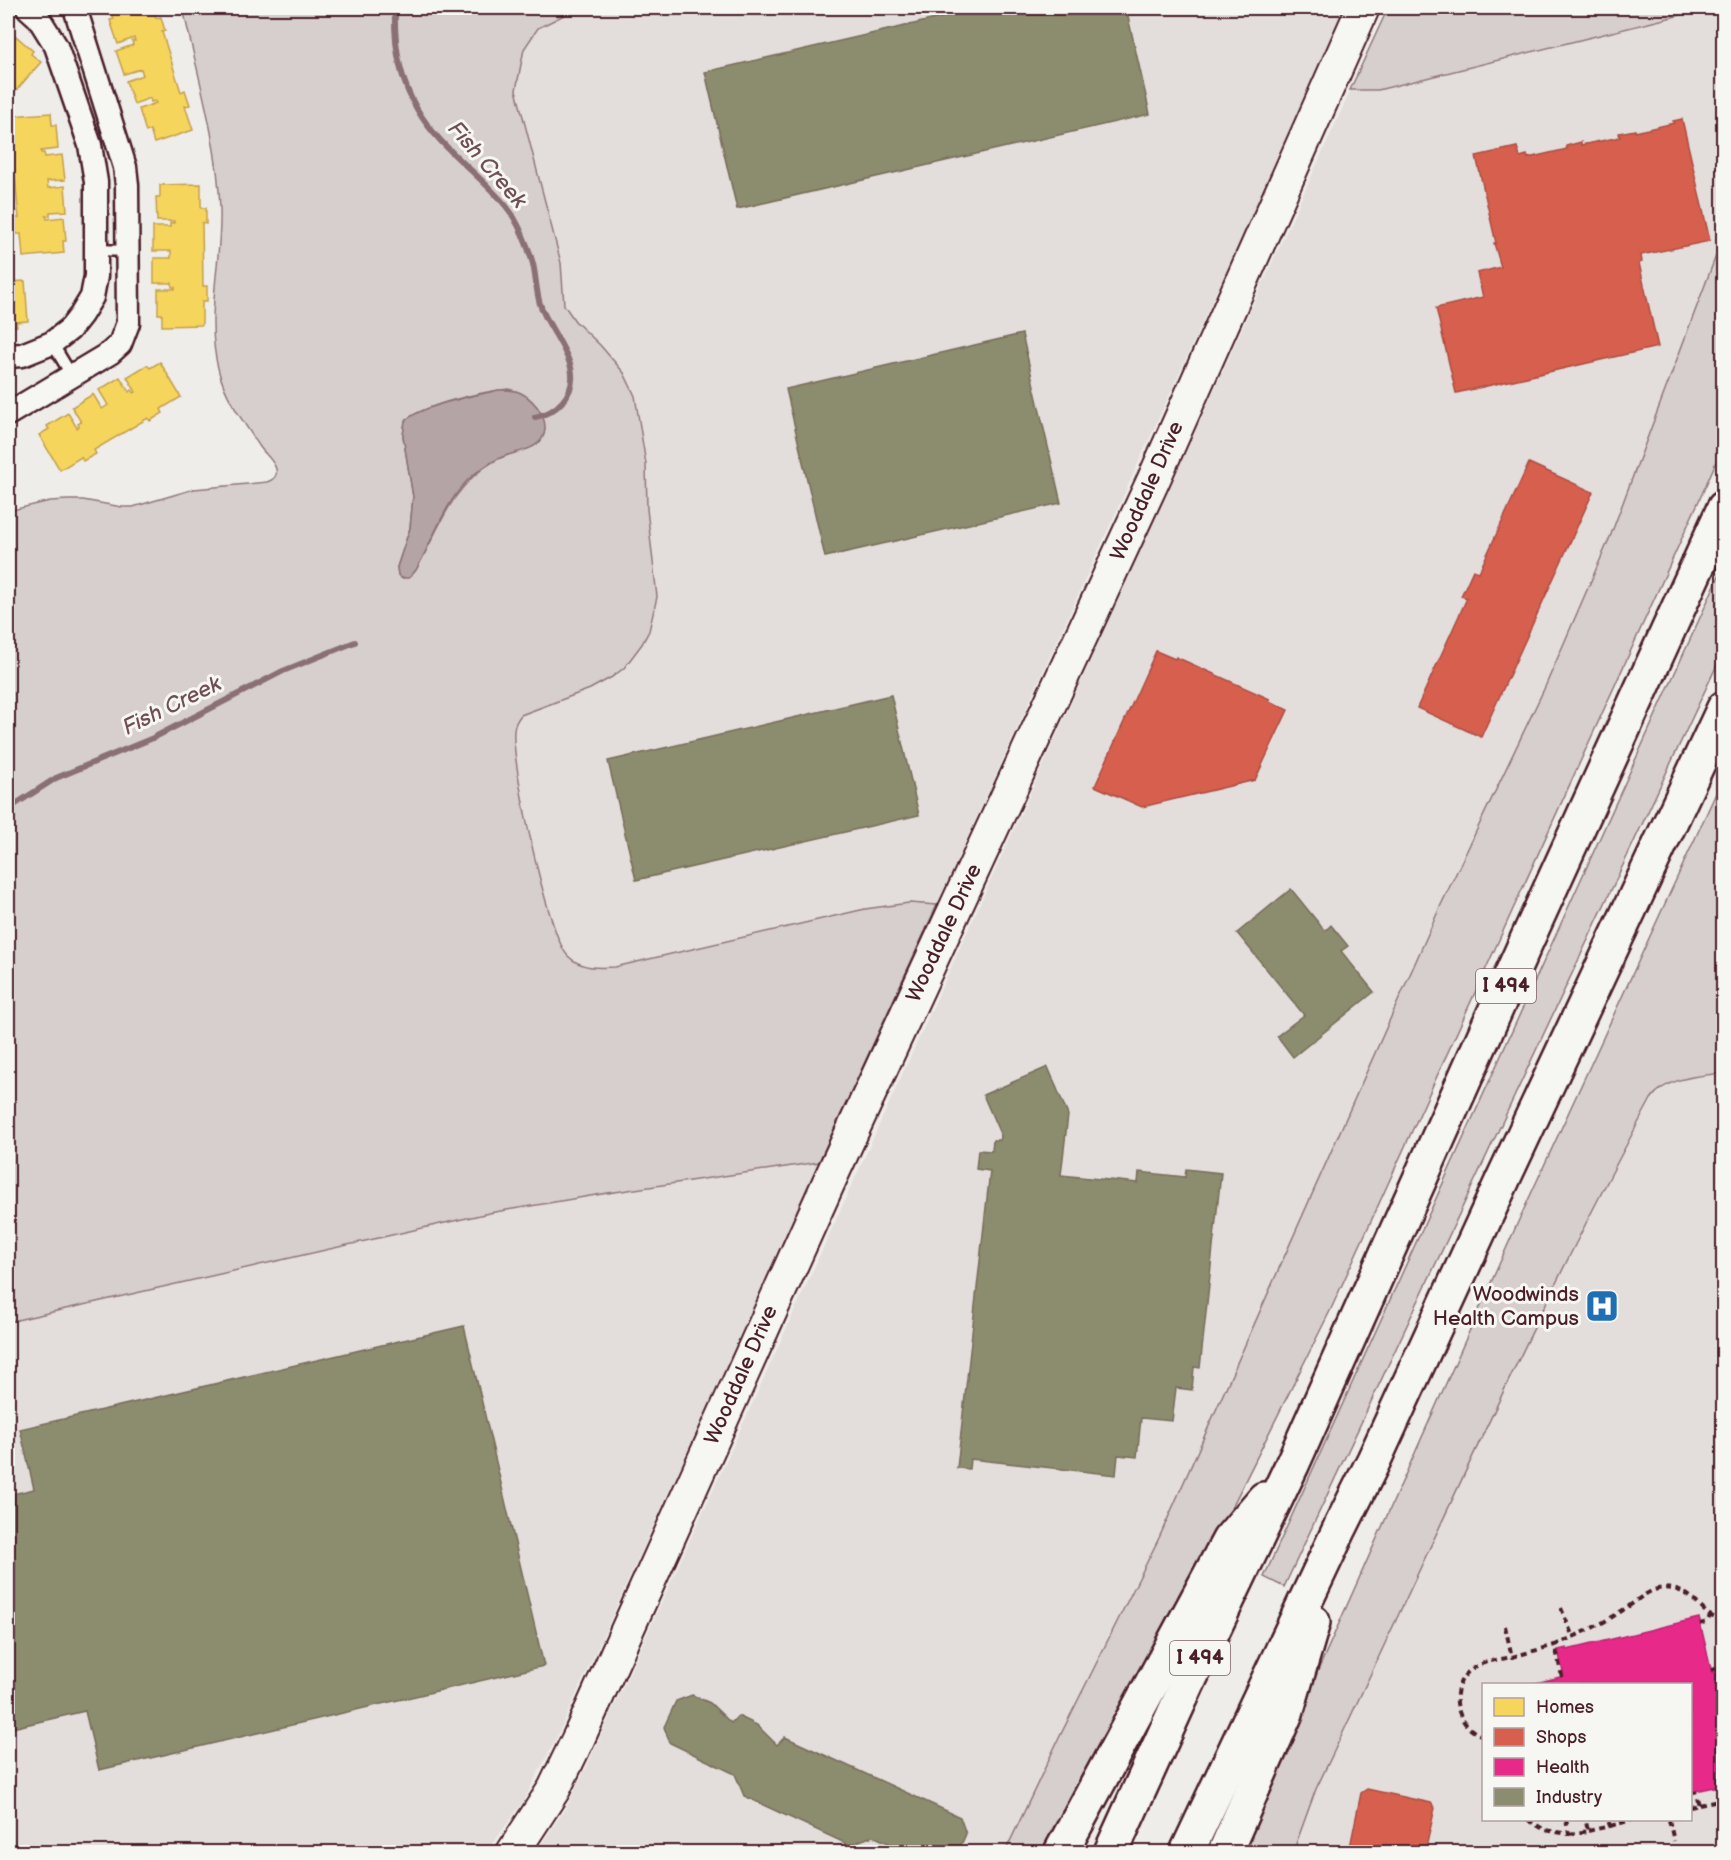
<svg xmlns="http://www.w3.org/2000/svg" width="1731" height="1860" viewBox="0 0 1731 1860" font-family="'Balsamiq Sans',sans-serif">
  <style>
    .built { fill: #e3dedc; fill-rule: evenodd }
    .green { fill: #d7cfce; stroke: #90777c; stroke-width: 1.5; fill-rule: evenodd }
    .water { fill: #b4a4a5; stroke: #8a6f74; stroke-width: 1.5 }
    .homes { fill: #f6d55c; stroke: #c29e4d; stroke-width: 1.5 }
    .shops { fill: #d6604d; stroke: #ac4c43; stroke-width: 1.5 }
    .health { fill: #e7298a; stroke: #b8266e; stroke-width: 1.5 }
    .industry { fill: #8c8c6e; stroke: #786b5a; stroke-width: 1.5 }
    .lines { fill: none; stroke-linecap: round; stroke-linejoin: round }
    .stream { stroke: #8a6f74; stroke-width: 6 }
    .lane-casing { stroke: #4a1f2b; stroke-width: 15 }
    .street-casing { stroke: #4a1f2b; stroke-width: 27 }
    .secondary-casing { stroke: #4a1f2b; stroke-width: 36 }
    .highway-casing { stroke: #4a1f2b; stroke-width: 38 }
    .path { stroke: #4a1f2b; stroke-width: 4; stroke-dasharray: 6 4.5; stroke-linecap: butt }
    .lane { stroke: #f6f6f2; stroke-width: 10 }
    .street { stroke: #f6f6f2; stroke-width: 22 }
    .secondary { stroke: #f6f6f2; stroke-width: 32 }
    .highway { stroke: #f6f6f2; stroke-width: 33 }
    .labels { text-anchor: middle; dominant-baseline: central; stroke-width: 6; stroke-linejoin: round; paint-order: stroke }
    .shield { fill: #f6f6f2; stroke: #7e6067; stroke-width: 1.5 }
    .shield-label { font-size: 20px; font-weight: bold; fill: #4a1f2b }
    .street-label { font-size: 21px; fill: #4a1f2b; stroke: #f6f6f2 }
    .poi-label { font-size: 21px; fill: #4a1f2b; stroke: #f6f6f2; text-anchor: end }
    .water-label { font-size: 22px; font-style: italic; fill: #6f4e56; stroke: #f6f6f2 }
  </style>
  <rect width="100%" height="100%" fill="#efedea"/>
  <filter id="ink" filterUnits="userSpaceOnUse"><feTurbulence type="fractalNoise" baseFrequency=".0167" numOctaves="2"/><feDisplacementMap in="SourceGraphic" scale="12" xChannelSelector="R" yChannelSelector="G"/><feConvolveMatrix kernelMatrix="1 2 1 2 8 2 1 2 1" color-interpolation-filters="sRGB"/></filter>
  <g filter="url(#ink)">
    <g class="built">
      <path d="M 207,8 L 1346,8 L 556,1739 L 523,1802 L 487,1852 L 8,1852 L 8,664 L 341,587 Z"/>
      <path d="M 1388,8 L 1723,8 L 1723,446 L 1331,1309 L 1213,1545 L 1053,1852 L 536,1852 L 568,1804 L 586,1768 Z"/>
      <path d="M 1723,778 L 1723,1852 L 1237,1852 L 1518,1222 ZM 1484,1684 L 1690,1684 L 1690,1820 L 1484,1820 Z"/>
    </g>
    <g class="green">
      <path d="M 183,8 L 594,8 L 566,14 L 538,28 L 524,49 L 516,90 L 561,263 L 564,305 L 575,321 L 600,345 L 624,373 L 635,396 L 646,464 L 647,509 L 657,597 L 649,631 L 642,644 L 624,668 L 612,677 L 590,689 L 521,715 C 517,720 514,725 514,731 C 511,761 548,937 568,956 C 581,969 598,968 615,967 L 865,909 L 909,903 L 937,905 L 819,1162 L 608,1193 L 489,1213 L 8,1322 L 8,511 L 50,501 L 68,500 L 83,500 L 122,507 L 133,507 L 194,489 L 267,482 C 273,480 278,477 276,469 C 274,461 265,454 260,447 C 245,424 226,399 219,372 C 204,317 222,264 220,209 C 218,142 197,73 183,8 ZM 508,389 C 523,391 544,408 544,425 C 544,431 540,438 538,443 C 524,451 508,453 494,461 C 450,487 440,528 416,570 L 411,576 L 401,578 L 398,575 L 397,567 L 410,528 L 413,497 L 403,436 L 405,421 C 426,404 480,392 508,389 Z"/>
      <path d="M 1388,8 L 1709,8 L 1378,90 L 1350,90 Z"/>
      <path d="M 1723,237 L 1723,446 L 1702,494 L 1331,1309 L 1213,1545 L 1053,1852 L 1005,1852 L 1060,1736 L 1159,1538 L 1440,907 L 1545,687 L 1610,537 Z"/>
      <path d="M 1723,567 L 1723,652 L 1284,1587 L 1264,1577 Z"/>
      <path d="M 1723,778 L 1723,1073 C 1699,1076 1666,1077 1651,1099 C 1529,1324 1427,1559 1316,1789 L 1293,1852 L 1237,1852 L 1518,1222 Z"/>
    </g>
    <path class="water" d="M 498,390 C 506,390 514,389 521,393 C 535,400 552,422 542,439 C 534,451 512,452 500,458 C 491,462 481,469 473,475 C 445,500 434,538 416,570 L 409,578 L 401,578 L 398,575 L 397,567 L 410,528 L 413,497 L 403,436 L 405,421 C 421,405 475,396 498,390 Z"/>
    <g class="homes">
      <path d="M 110,8 L 154,8 L 153,8 L 156,18 L 161,17 L 165,31 L 162,32 L 181,92 L 185,90 L 190,105 L 185,106 L 193,130 L 154,143 L 150,130 L 146,132 L 139,109 L 156,103 L 155,101 L 151,102 L 150,98 L 134,104 L 126,81 L 143,75 L 141,69 L 124,74 L 116,51 L 133,45 L 132,41 L 135,41 L 134,38 L 118,44 L 110,20 L 114,19 Z"/>
      <path d="M 16,36 L 33,51 L 31,54 L 41,62 L 14,93 L 8,88 L 8,47 Z"/>
      <path d="M 51,113 L 52,125 L 56,125 L 58,149 L 41,151 L 41,153 L 44,153 L 45,157 L 62,155 L 65,180 L 47,181 L 48,188 L 65,186 L 67,211 L 50,212 L 50,216 L 46,216 L 47,219 L 64,217 L 66,241 L 63,241 L 64,253 L 23,257 L 21,234 L 16,234 L 15,218 L 19,218 L 13,156 L 9,156 L 8,141 L 13,141 L 11,116 Z"/>
      <path d="M 201,184 L 201,208 L 206,208 L 206,224 L 202,223 L 203,286 L 207,286 L 207,301 L 202,301 L 202,325 L 162,326 L 162,314 L 158,314 L 158,289 L 175,289 L 175,287 L 172,287 L 172,283 L 154,283 L 154,258 L 171,258 L 171,251 L 153,251 L 153,227 L 170,227 L 170,223 L 174,223 L 174,221 L 157,221 L 156,197 L 160,197 L 160,185 Z"/>
      <path d="M 25,281 L 28,321 L 16,322 L 17,326 L 8,327 L 8,282 Z"/>
      <path d="M 160,362 L 181,397 L 161,409 L 163,413 L 150,421 L 148,418 L 94,450 L 96,454 L 83,461 L 81,457 L 60,470 L 39,435 L 49,429 L 47,426 L 68,413 L 77,428 L 79,426 L 78,424 L 81,422 L 72,407 L 93,394 L 102,409 L 108,405 L 99,390 L 120,377 L 129,392 L 132,390 L 134,393 L 136,392 L 127,377 L 147,365 L 150,368 Z"/>
      <path d="M 8,461 L 15,463 L 8,496 Z"/>
    </g>
    <g class="shops">
      <path d="M 1682,119 L 1710,241 L 1641,255 L 1642,262 L 1639,263 L 1658,347 L 1456,393 L 1436,308 L 1483,297 L 1477,273 L 1501,267 L 1494,243 L 1496,243 L 1476,156 L 1517,147 L 1520,157 L 1527,155 L 1528,158 L 1567,149 L 1566,146 L 1581,142 L 1581,145 L 1620,137 L 1619,133 L 1635,130 L 1635,132 L 1674,123 L 1673,121 Z"/>
      <path d="M 1529,463 L 1593,492 L 1481,737 L 1417,708 L 1467,598 L 1461,596 L 1473,570 L 1479,572 Z"/>
      <path d="M 1156,651 L 1175,659 L 1176,657 L 1270,699 L 1269,701 L 1288,710 L 1255,780 L 1142,807 L 1095,786 Z"/>
      <path d="M 1367,1789 L 1431,1803 L 1435,1808 L 1425,1852 L 1349,1852 L 1361,1793 Z"/>
    </g>
    <path class="health" d="M 1699,1618 L 1712,1673 L 1719,1671 L 1722,1683 L 1724,1682 L 1724,1785 L 1690,1792 L 1690,1684 L 1532,1684 L 1564,1676 L 1558,1650 L 1567,1648 L 1567,1650 Z"/>
    <g class="industry">
      <path d="M 983,8 L 1126,8 L 1150,114 L 737,209 L 705,72 Z"/>
      <path d="M 1022,334 L 1061,503 L 825,557 L 786,389 Z"/>
      <path d="M 891,695 L 919,815 L 636,880 L 608,761 Z"/>
      <path d="M 1291,889 L 1325,931 L 1331,925 L 1348,946 L 1341,951 L 1374,992 L 1293,1057 L 1277,1036 L 1304,1015 L 1237,933 Z"/>
      <path d="M 1048,1067 L 1068,1115 L 1061,1175 L 1138,1183 L 1139,1172 L 1185,1177 L 1186,1169 L 1221,1173 L 1200,1368 L 1194,1367 L 1192,1390 L 1176,1388 L 1172,1421 L 1141,1418 L 1137,1457 L 1118,1455 L 1116,1475 L 970,1459 L 969,1469 L 957,1468 L 990,1171 L 976,1169 L 978,1150 L 992,1151 L 993,1140 L 1000,1140 L 1001,1136 L 983,1095 Z"/>
      <path d="M 464,1326 L 544,1666 L 99,1770 L 85,1711 L 8,1729 L 8,1495 L 34,1489 L 20,1429 Z"/>
      <path d="M 692,1695 L 710,1703 L 731,1723 L 738,1716 L 757,1725 L 777,1745 L 785,1737 L 960,1817 L 966,1834 L 958,1852 L 908,1852 L 873,1836 L 849,1845 L 744,1796 L 735,1774 L 670,1743 L 664,1727 L 676,1701 Z"/>
    </g>
    <g class="lines">
      <g class="stream">
        <path d="M 395,8 C 394,42 399,79 417,109 C 439,148 478,172 506,206 C 518,221 528,245 533,264 C 536,277 536,291 540,304 C 550,336 591,370 562,402 C 555,410 545,415 535,417"/>
        <path d="M 8,809 L 56,778 L 153,738 L 283,671 L 355,642"/>
      </g>
      <g class="lane-casing">
        <g id="lane">
          <path d="M 96,250 L 128,251"/>
          <path d="M 52,343 L 72,376"/>
        </g>
      </g>
      <g class="street-casing">
        <g id="street">
          <path d="M 8,356 L 22,355 L 52,343 L 70,329 L 81,315 L 92,297 L 96,276 L 96,182 L 90,145 L 56,46 L 38,17 L 28,8"/>
          <path d="M 8,414 L 110,353 L 120,344 L 128,323 L 127,185 L 125,167 L 75,8"/>
        </g>
      </g>
      <g class="secondary-casing">
        <path id="secondary" d="M 513,1852 L 554,1789 L 579,1737 L 832,1175 L 1153,481 L 1363,8"/>
      </g>
      <g class="highway-casing">
        <g id="highway">
          <path d="M 1061,1852 L 1229,1540 L 1264,1499"/>
          <path d="M 1111,1852 L 1187,1685 L 1292,1465 L 1526,942 L 1724,508"/>
          <path d="M 1187,1852 L 1340,1528 L 1374,1460 L 1504,1177 L 1724,708"/>
          <path d="M 1225,1852 L 1286,1713 L 1313,1622"/>
        </g>
      </g>
      <g class="path">
        <path d="M 1561,1608 L 1573,1637 C 1591,1629 1607,1621 1623,1610 C 1633,1604 1643,1594 1654,1590 C 1664,1587 1673,1588 1682,1592 C 1699,1599 1703,1618 1724,1620"/>
        <path d="M 1700,1624 L 1707,1622 L 1710,1616"/>
        <path d="M 1505,1626 L 1512,1657 L 1555,1645"/>
        <path d="M 1711,1670 L 1724,1667"/>
        <path d="M 1562,1677 L 1555,1645 L 1573,1637"/>
        <path d="M 1484,1736 C 1457,1729 1447,1691 1468,1672 C 1480,1661 1497,1660 1512,1657"/>
        <path d="M 1699,1805 L 1724,1800"/>
        <path d="M 1690,1807 L 1699,1805 L 1695,1791"/>
        <path d="M 1528,1820 L 1545,1830 L 1569,1834 L 1566,1820"/>
        <path d="M 1669,1820 L 1674,1841"/>
        <path d="M 1610,1826 L 1632,1820"/>
        <path d="M 1588,1831 L 1610,1826 L 1608,1820"/>
        <path d="M 1569,1834 L 1588,1831 L 1586,1822"/>
      </g>
      <use href="#lane" class="lane"/>
      <use href="#street" class="street"/>
      <use href="#secondary" class="secondary"/>
      <use href="#highway" class="highway"/>
    </g>
  </g>
  <defs>
    <g id="hospital-square" transform="scale(1.725)"><rect x="-9" y="-9" width="18" height="18" rx="4" fill="#1f6fb2" stroke="#f6f6f2"/><path d="M-5-5h3v3.5h4V-5h3V5h-3V1.5h-4V5h-3Z" fill="#fff"/></g>
  </defs>
  <g fill-rule="evenodd">
    <use href="#hospital-square" x="1602" y="1306"/>
  </g>
  <g class="labels">
    <g class="shield">
      <rect x="1476" y="969" width="60" height="34" rx="4.5"/>
      <rect x="1170" y="1641" width="60" height="34" rx="4.5"/>
    </g>
    <g class="shield-label">
      <text x="1506" y="986">I 494</text>
      <text x="1200" y="1658">I 494</text>
    </g>
    <g class="street-label">
      <text transform="translate(1147 491) rotate(-66)">Wooddale Drive</text>
      <text transform="translate(944 933) rotate(-65)">Wooddale Drive</text>
      <text transform="translate(741 1375) rotate(-66)">Wooddale Drive</text>
    </g>
    <g class="poi-label">
      <text x="1579" y="1294">Woodwinds<tspan x="1579" dy="24">Health Campus</tspan></text>
    </g>
    <g class="water-label">
      <text transform="translate(487 165) rotate(49)">Fish Creek</text>
      <text transform="translate(172 706) rotate(-26)">Fish Creek</text>
    </g>
  </g>
  <rect width="1731" height="1860" fill="none" stroke="#f6f6f2" stroke-width="30"/>
  <rect x="15" y="15" width="1701" height="1830" fill="none" stroke="#4a1f2b" stroke-width="2" filter="url(#ink)"/>
  <rect x="1482" y="1683" width="210" height="138" fill="#f6f6f2" stroke="#b1a0a2" stroke-width="1.5"/>
  <rect x="1494" y="1698" width="30" height="18" fill="#f6d55c" stroke="#b1a0a2" stroke-width="1.5"/>
  <text x="1536" y="1713" font-size="18" fill="#4a1f2b">Homes</text>
  <rect x="1494" y="1728" width="30" height="18" fill="#d6604d" stroke="#b1a0a2" stroke-width="1.5"/>
  <text x="1536" y="1743" font-size="18" fill="#4a1f2b">Shops</text>
  <rect x="1494" y="1758" width="30" height="18" fill="#e7298a" stroke="#b1a0a2" stroke-width="1.5"/>
  <text x="1536" y="1773" font-size="18" fill="#4a1f2b">Health</text>
  <rect x="1494" y="1788" width="30" height="18" fill="#8c8c6e" stroke="#b1a0a2" stroke-width="1.5"/>
  <text x="1536" y="1803" font-size="18" fill="#4a1f2b">Industry</text>
</svg>
